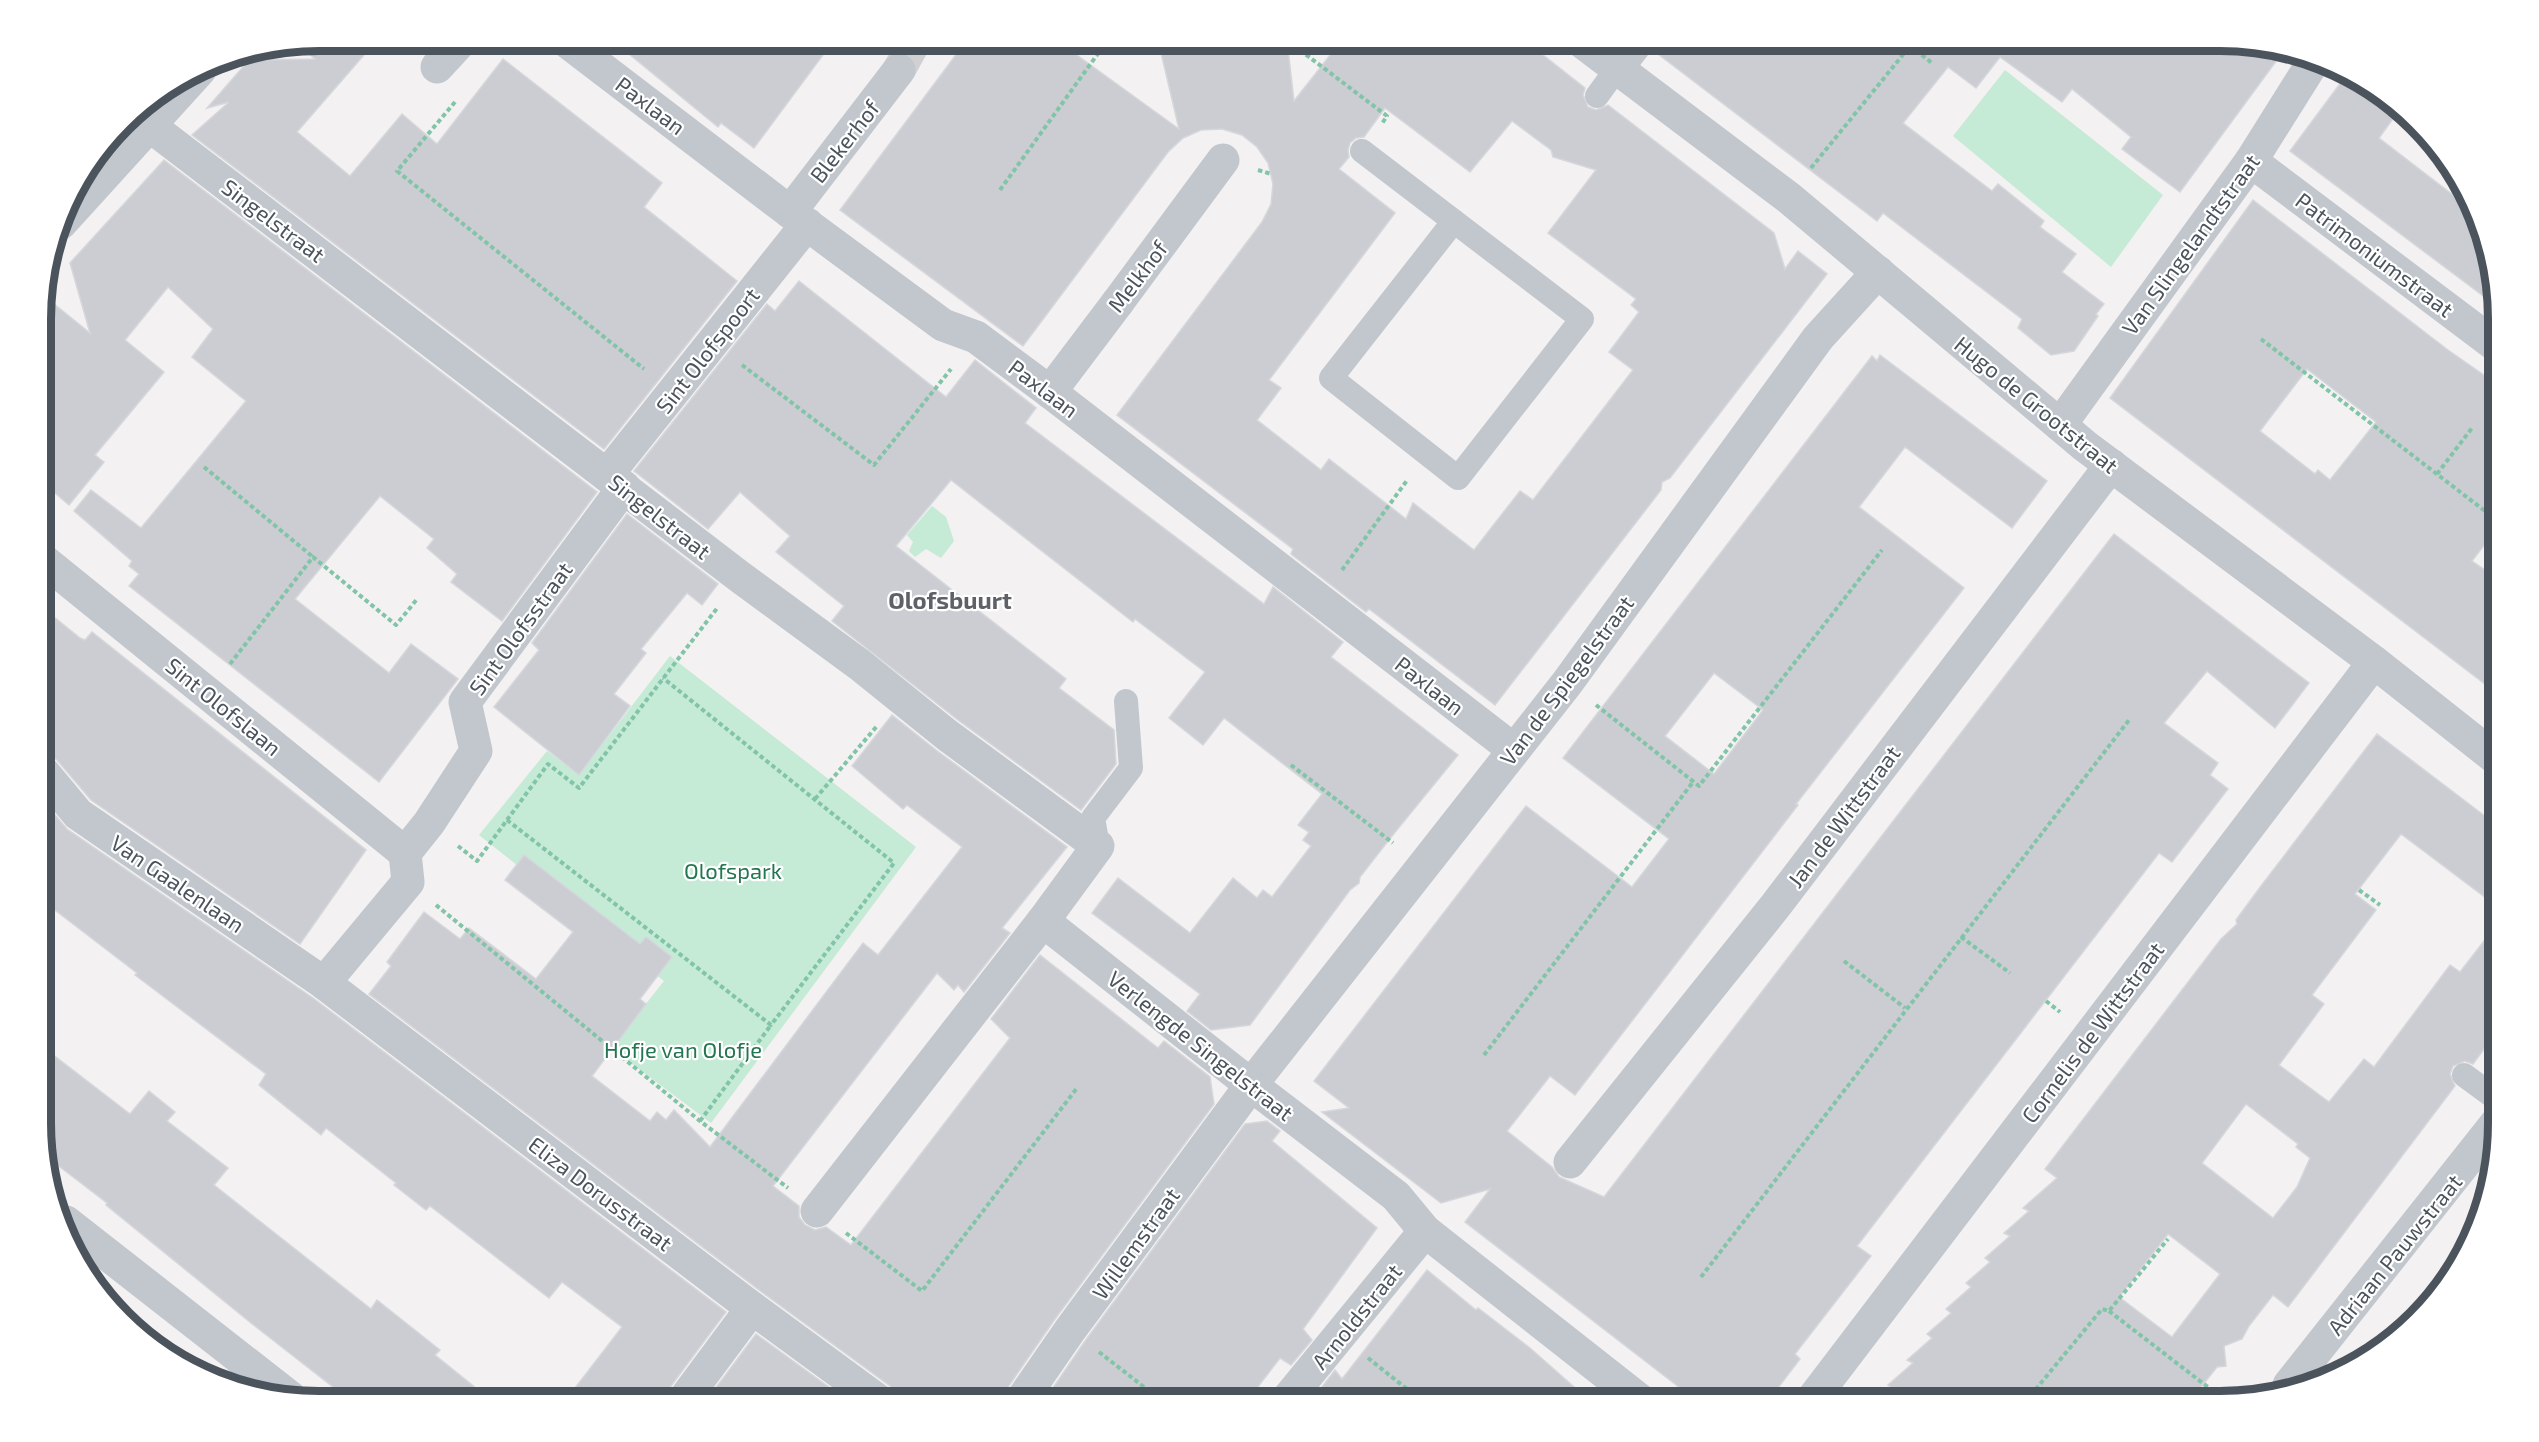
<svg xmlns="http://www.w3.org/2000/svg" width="2539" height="1442" viewBox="0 0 2539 1442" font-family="'Exo 2',sans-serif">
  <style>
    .green { fill: #c5ead6 }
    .building { fill: #cbcdd2; stroke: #d5d7db; stroke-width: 1.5; fill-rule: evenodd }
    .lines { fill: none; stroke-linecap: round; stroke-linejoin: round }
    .pedestrian-tunnel { stroke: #d1d1d3; stroke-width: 33; stroke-dasharray: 33 16; stroke-linecap: butt }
    .path { stroke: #82c4a7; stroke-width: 4; stroke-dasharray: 4.5 3; stroke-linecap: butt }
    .service { stroke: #c1c7cd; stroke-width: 24 }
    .pedestrian { stroke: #c1c7cd; stroke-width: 33 }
    .minor { stroke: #c1c7cd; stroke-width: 33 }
    .tertiary { stroke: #c1c7cd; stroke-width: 33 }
    .labels { text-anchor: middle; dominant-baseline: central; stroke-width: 4.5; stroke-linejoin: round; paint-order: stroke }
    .street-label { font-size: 22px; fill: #4b535c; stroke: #fff }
    .park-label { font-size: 22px; fill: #247551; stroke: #fff }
    .neighbourhood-label { font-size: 24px; font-weight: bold; fill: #5e6165; stroke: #fff }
    .rim { fill: none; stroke: #4b535c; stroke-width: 8 }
  </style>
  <rect width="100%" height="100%" fill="#f3f1f1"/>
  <g class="green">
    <path d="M 2005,70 L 2163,195 L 2111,267 L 1953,136 Z"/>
    <path d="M 932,506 L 946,517 L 954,541 L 941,558 L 926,549 L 915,557 L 909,551 L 913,542 L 907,535 Z"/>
    <path d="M 670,656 L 916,847 L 711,1123 L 611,1048 L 664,981 L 479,835 L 547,751 L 579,775 Z"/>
  </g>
  <g class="building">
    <path d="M 319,40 L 377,40 L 297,132 L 350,176 L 402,114 L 437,144 L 503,59 L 662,183 L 644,207 L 737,281 L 604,449 L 192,135 L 229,102 L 207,108 L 249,60 L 315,59 L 299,45 Z"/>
    <path d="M 612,40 L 834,40 L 754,148 L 721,123 L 718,127 Z"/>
    <path d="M 967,40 L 1056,40 L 1179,129 L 1158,40 L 1287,40 L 1294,101 L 1338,45 L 1349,54 L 1359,40 L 1524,40 L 1585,88 L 1583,95 L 1588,107 L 1596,110 L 1608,105 L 1774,233 L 1785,269 L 1798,251 L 1827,274 L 1670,478 L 1662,482 L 1661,490 L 1495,705 L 1369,609 L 1366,612 L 1291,554 L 1293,549 L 1117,415 L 1262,222 L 1271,204 L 1273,184 L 1268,163 L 1257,147 L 1242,135 L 1222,129 L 1201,130 L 1183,138 L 1168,152 L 1023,346 L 840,210 ZM 1385,108 L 1470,172 L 1512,121 L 1551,150 L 1553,157 L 1596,170 L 1548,233 L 1636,299 L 1631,305 L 1639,312 L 1609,352 L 1633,370 L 1533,500 L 1520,491 L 1474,550 L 1413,503 L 1406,519 L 1329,459 L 1321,470 L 1257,420 L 1281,388 L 1269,380 L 1395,213 L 1339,169 L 1349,157 L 1348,150 L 1350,143 L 1356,138 L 1364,137 Z"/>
    <path d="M 1656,40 L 2220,40 L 2285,49 L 2180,192 L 2122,149 L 2131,137 L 2072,89 L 2062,102 L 2000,57 L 1976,88 L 1948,67 L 1903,123 L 1992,191 L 1998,184 L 2044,221 L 2040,227 L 2076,254 L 2062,272 L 2104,304 L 2096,314 L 2098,316 L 2074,351 L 2051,355 L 2018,328 L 2022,319 L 1883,213 L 1877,221 L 1654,51 Z"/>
    <path d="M 2348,73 L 2359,78 L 2397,113 L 2379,138 L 2475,212 L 2484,229 L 2498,307 L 2290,151 Z"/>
    <path d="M 164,160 L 597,492 L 502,621 L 451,582 L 457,574 L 427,548 L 434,539 L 380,496 L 295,599 L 389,673 L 411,644 L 458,679 L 379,782 L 129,586 L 139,574 L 129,566 L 132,561 L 74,511 L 91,490 L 141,528 L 246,401 L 192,357 L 213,329 L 168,287 L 125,340 L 164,372 L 95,455 L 104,462 L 69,505 L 43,483 L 43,295 L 90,333 L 70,263 Z"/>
    <path d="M 2253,200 L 2448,350 L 2498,385 L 2498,527 L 2472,561 L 2498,579 L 2498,694 L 2110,398 ZM 2307,369 L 2376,422 L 2330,480 L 2318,470 L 2315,474 L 2260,431 Z"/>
    <path d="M 799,281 L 946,397 L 975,360 L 1036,408 L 1025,423 L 1264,604 L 1273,587 L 1343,642 L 1331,657 L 1458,755 L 1392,836 L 1360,877 L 1359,883 L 1350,890 L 1250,1025 L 1211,1030 L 1187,1011 L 1200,994 L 1092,913 L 1118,878 L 1190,933 L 1233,878 L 1257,898 L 1263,890 L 1272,897 L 1311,846 L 1303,840 L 1309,832 L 1298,825 L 1322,794 L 1224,718 L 1203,745 L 1169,718 L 1205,672 L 1135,619 L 1133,622 L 951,480 L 896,546 L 1066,679 L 1059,688 L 1114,730 L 1116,764 L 1081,810 L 958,720 L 832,621 L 844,606 L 776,552 L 790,536 L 740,492 L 708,529 L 634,471 L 767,304 L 775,311 Z"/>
    <path d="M 1880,355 L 2047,481 L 2012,528 L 1905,447 L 1859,507 L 1964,588 L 1796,804 L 1798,805 L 1575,1095 L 1550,1076 L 1507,1131 L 1552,1167 L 1559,1177 L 1604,1197 L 2114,534 L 2309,683 L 2275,728 L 2207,671 L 2164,723 L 2218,763 L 2210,775 L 2228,789 L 2172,862 L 2159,853 L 1857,1246 L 1871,1256 L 1795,1354 L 1800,1359 L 1768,1401 L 1697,1401 L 1465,1222 L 1490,1189 L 1441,1203 L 1322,1112 L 1349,1108 L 1314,1081 L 1526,806 L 1632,887 L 1669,839 L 1563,758 L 1872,356 L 1877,361 ZM 1714,673 L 1763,710 L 1714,774 L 1665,736 Z"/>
    <path d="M 627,514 L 718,584 L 702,605 L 687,593 L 641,649 L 646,653 L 614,694 L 630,706 L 579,775 L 494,707 L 539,650 L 532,643 Z"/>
    <path d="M 43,608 L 80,638 L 85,640 L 92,632 L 366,850 L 300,944 L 91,800 L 57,760 L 50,755 L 43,754 Z"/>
    <path d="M 892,715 L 936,750 L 1067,847 L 1002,928 L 1010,933 L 964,992 L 958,985 L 954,990 L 937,973 L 773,1186 L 799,1206 L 799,1217 L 805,1225 L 815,1230 L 826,1227 L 851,1245 L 1010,1038 L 991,1019 L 1040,955 L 1158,1048 L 1164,1041 L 1210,1077 L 1214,1104 L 1055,1319 L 1006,1390 L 1003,1401 L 897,1401 L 896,1393 L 890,1386 L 763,1293 L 369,994 L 391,966 L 387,962 L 424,912 L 460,939 L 469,928 L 536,979 L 573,932 L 505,880 L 524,855 L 640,944 L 646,937 L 672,957 L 640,999 L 646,1004 L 592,1076 L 650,1121 L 657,1112 L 666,1120 L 674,1110 L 710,1147 L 863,943 L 878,955 L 962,847 L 907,805 L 903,809 L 852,766 Z"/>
    <path d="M 2377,734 L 2498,826 L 2498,907 L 2401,834 L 2355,894 L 2376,910 L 2312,995 L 2324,1004 L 2279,1065 L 2329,1102 L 2364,1059 L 2374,1067 L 2450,965 L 2460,972 L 2498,923 L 2498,1030 L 2473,1064 L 2465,1061 L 2453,1066 L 2450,1074 L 2455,1086 L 2288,1307 L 2273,1295 L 2249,1326 L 2242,1339 L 2224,1346 L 2226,1366 L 2217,1367 L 2190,1401 L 1908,1401 L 1888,1385 L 1913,1363 L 1907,1360 L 1932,1338 L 1927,1334 L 1951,1313 L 1946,1309 L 1971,1287 L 1966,1283 L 1990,1262 L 1985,1258 L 2010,1236 L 2004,1233 L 2029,1211 L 2023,1208 L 2057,1178 L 2045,1169 L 2221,939 L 2237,924 L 2236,920 L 2261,886 ZM 2246,1104 L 2298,1144 L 2296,1147 L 2310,1158 L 2297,1187 L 2273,1218 L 2202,1163 ZM 2168,1234 L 2220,1274 L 2172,1337 L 2119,1297 Z"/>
    <path d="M 43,801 L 67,829 L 313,998 L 726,1312 L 668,1390 L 665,1401 L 565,1401 L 622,1327 L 562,1282 L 549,1298 L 430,1206 L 426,1210 L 394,1185 L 396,1183 L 326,1128 L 321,1135 L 259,1085 L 266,1074 L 135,975 L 137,973 L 43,901 Z"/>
    <path d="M 43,1047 L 130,1114 L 149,1091 L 175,1112 L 167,1121 L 228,1168 L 214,1185 L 371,1309 L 377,1300 L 440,1350 L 435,1355 L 492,1401 L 351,1401 L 251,1323 L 106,1205 L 107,1203 L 43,1154 Z"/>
    <path d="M 1267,1121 L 1280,1131 L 1272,1141 L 1377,1228 L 1303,1329 L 1312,1340 L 1291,1365 L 1280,1358 L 1247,1401 L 1044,1401 L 1085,1341 L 1245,1124 Z"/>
    <path d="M 1427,1270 L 1476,1310 L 1478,1308 L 1530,1348 L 1590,1401 L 1325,1401 L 1331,1393 L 1322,1387 L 1335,1370 L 1342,1379 Z"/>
    <path d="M 756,1334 L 848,1401 L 706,1401 Z"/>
  </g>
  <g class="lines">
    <path class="pedestrian-tunnel" d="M 899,70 L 915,41"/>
    <g class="path">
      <path d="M 1288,41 L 1387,116 L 1381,125"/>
      <path d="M 1904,41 L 1932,63"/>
      <path d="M 455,102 L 397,171 L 644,369"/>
      <path d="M 1811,168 L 1910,46"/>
      <path d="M 1258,170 L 1271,174"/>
      <path d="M 1000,190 L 1107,41"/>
      <path d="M 2261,339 L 2498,521"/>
      <path d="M 742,365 L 874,465 L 951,369"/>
      <path d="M 204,467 L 313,557"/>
      <path d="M 2437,474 L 2472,428"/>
      <path d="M 1342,570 L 1408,479"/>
      <path d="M 230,664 L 313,557 L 396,625 L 418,598"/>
      <path d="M 1596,705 L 1699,786 L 1882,550"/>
      <path d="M 1291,765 L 1393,843"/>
      <path d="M 815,799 L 877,726"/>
      <path d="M 507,820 L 771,1025 L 894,863 L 663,678"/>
      <path d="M 458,846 L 477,861 L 548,764 L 579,788 L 718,607"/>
      <path d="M 2359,890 L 2380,905"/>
      <path d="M 436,905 L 700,1121 L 788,1188"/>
      <path d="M 1961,937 L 2010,973"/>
      <path d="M 1844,961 L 1905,1008"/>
      <path d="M 2046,1001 L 2060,1012"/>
      <path d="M 1484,1055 L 1693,782"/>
      <path d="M 700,1121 L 771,1025"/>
      <path d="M 846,1233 L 922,1291 L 1077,1088"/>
      <path d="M 1701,1277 L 2129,720"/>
      <path d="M 2109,1311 L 2226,1401"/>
      <path d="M 1099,1352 L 1162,1401"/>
      <path d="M 1368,1358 L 1422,1401"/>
      <path d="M 2026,1401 L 2102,1309 L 2109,1311 L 2168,1239"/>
    </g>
    <g class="service">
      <path d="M 1597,96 L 1618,67"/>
      <path d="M 1362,151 L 1582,319 L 1458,478 L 1331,378 L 1454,221"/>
      <path d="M 1098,846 L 1093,818 L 1131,768 L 1126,701"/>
      <path d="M 2464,1075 L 2498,1100"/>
    </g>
    <g class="pedestrian">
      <path d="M 1118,302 L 1223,160"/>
      <path d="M 607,475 L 807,224"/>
    </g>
    <g class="minor">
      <path d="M 566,41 L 790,212 L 943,325 L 976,337 L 1050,392 L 1514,750"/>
      <path d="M 437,67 L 461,41"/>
      <path d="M 1618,67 L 1638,41"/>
      <path d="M 150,126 L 740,577 L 860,665 L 947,735 L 1098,846 L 1043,921 L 817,1211"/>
      <path d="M 2251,161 L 2498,347"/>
      <path d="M 790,212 L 899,70"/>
      <path d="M 61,223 L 200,70"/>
      <path d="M 1050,392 L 1118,302"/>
      <path d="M 2060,425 L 2251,161 L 2315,59"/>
      <path d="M 43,560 L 405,853"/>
      <path d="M 43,772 L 78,814 L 324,983 L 752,1308 L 879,1401"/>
      <path d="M 1043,921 L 1251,1085 L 1396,1196 L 1425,1231 L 1641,1401"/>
      <path d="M 324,983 L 408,882 L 405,853 L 429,823 L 476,751 L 465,702 L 624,487"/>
      <path d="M 1570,1162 L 1776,905 L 2111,465"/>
      <path d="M 66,1222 L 291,1398"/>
      <path d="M 2289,1385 L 2498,1121"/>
      <path d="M 683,1401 L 752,1308"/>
      <path d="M 1021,1401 L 1070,1330 L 1251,1085 L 1567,683 L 1818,338 L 1878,272"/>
      <path d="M 1286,1401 L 1425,1231"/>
      <path d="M 1811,1401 L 2374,662"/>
    </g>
    <path class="tertiary" d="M 1581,41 L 1789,198 L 2085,446 L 2374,662 L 2498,760"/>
  </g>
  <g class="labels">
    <g class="street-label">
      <text transform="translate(651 105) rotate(37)">Paxlaan</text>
      <text transform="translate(844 141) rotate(-52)">Blekerhof</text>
      <text transform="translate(274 220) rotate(37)">Singelstraat</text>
      <text transform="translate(2190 244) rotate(-54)">Van Slingelandtstraat</text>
      <text transform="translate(2375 254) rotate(37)">Patrimoniumstraat</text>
      <text transform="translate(1137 276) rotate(-53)">Melkhof</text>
      <text transform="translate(707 350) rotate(-52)">Sint Olofspoort</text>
      <text transform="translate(1044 388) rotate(37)">Paxlaan</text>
      <text transform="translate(2037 404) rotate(39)">Hugo de Grootstraat</text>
      <text transform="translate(660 516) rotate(38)">Singelstraat</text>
      <text transform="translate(520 628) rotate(-54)">Sint Olofsstraat</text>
      <text transform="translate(1566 680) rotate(-53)">Van de Spiegelstraat</text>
      <text transform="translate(1430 685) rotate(38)">Paxlaan</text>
      <text transform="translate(224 706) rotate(39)">Sint Olofslaan</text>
      <text transform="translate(1843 816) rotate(-53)">Jan de Wittstraat</text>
      <text transform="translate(178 883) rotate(34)">Van Gaalenlaan</text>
      <text transform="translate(2092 1032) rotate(-53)">Cornelis de Wittstraat</text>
      <text transform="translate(1201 1045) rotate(38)">Verlengde Singelstraat</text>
      <text transform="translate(601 1193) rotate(37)">Eliza Dorusstraat</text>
      <text transform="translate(1135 1243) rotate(-54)">Willemstraat</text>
      <text transform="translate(2394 1254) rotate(-51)">Adriaan Pauwstraat</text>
      <text transform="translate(1356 1316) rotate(-51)">Arnoldstraat</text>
    </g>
    <g class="park-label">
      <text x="733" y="870">Olofspark</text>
      <text x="683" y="1049">Hofje van Olofje</text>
    </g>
    <g class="neighbourhood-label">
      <text x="950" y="599">Olofsbuurt</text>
    </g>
  </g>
  <path d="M0 0H2539V1442H0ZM319 51H2220A268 268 0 0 1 2488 319V1123A268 268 0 0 1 2220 1391H319A268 268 0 0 1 51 1123V319A268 268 0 0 1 319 51Z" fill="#fff" fill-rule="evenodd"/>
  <path class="rim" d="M319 51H2220A268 268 0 0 1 2488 319V1123A268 268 0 0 1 2220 1391H319A268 268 0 0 1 51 1123V319A268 268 0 0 1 319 51Z"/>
</svg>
